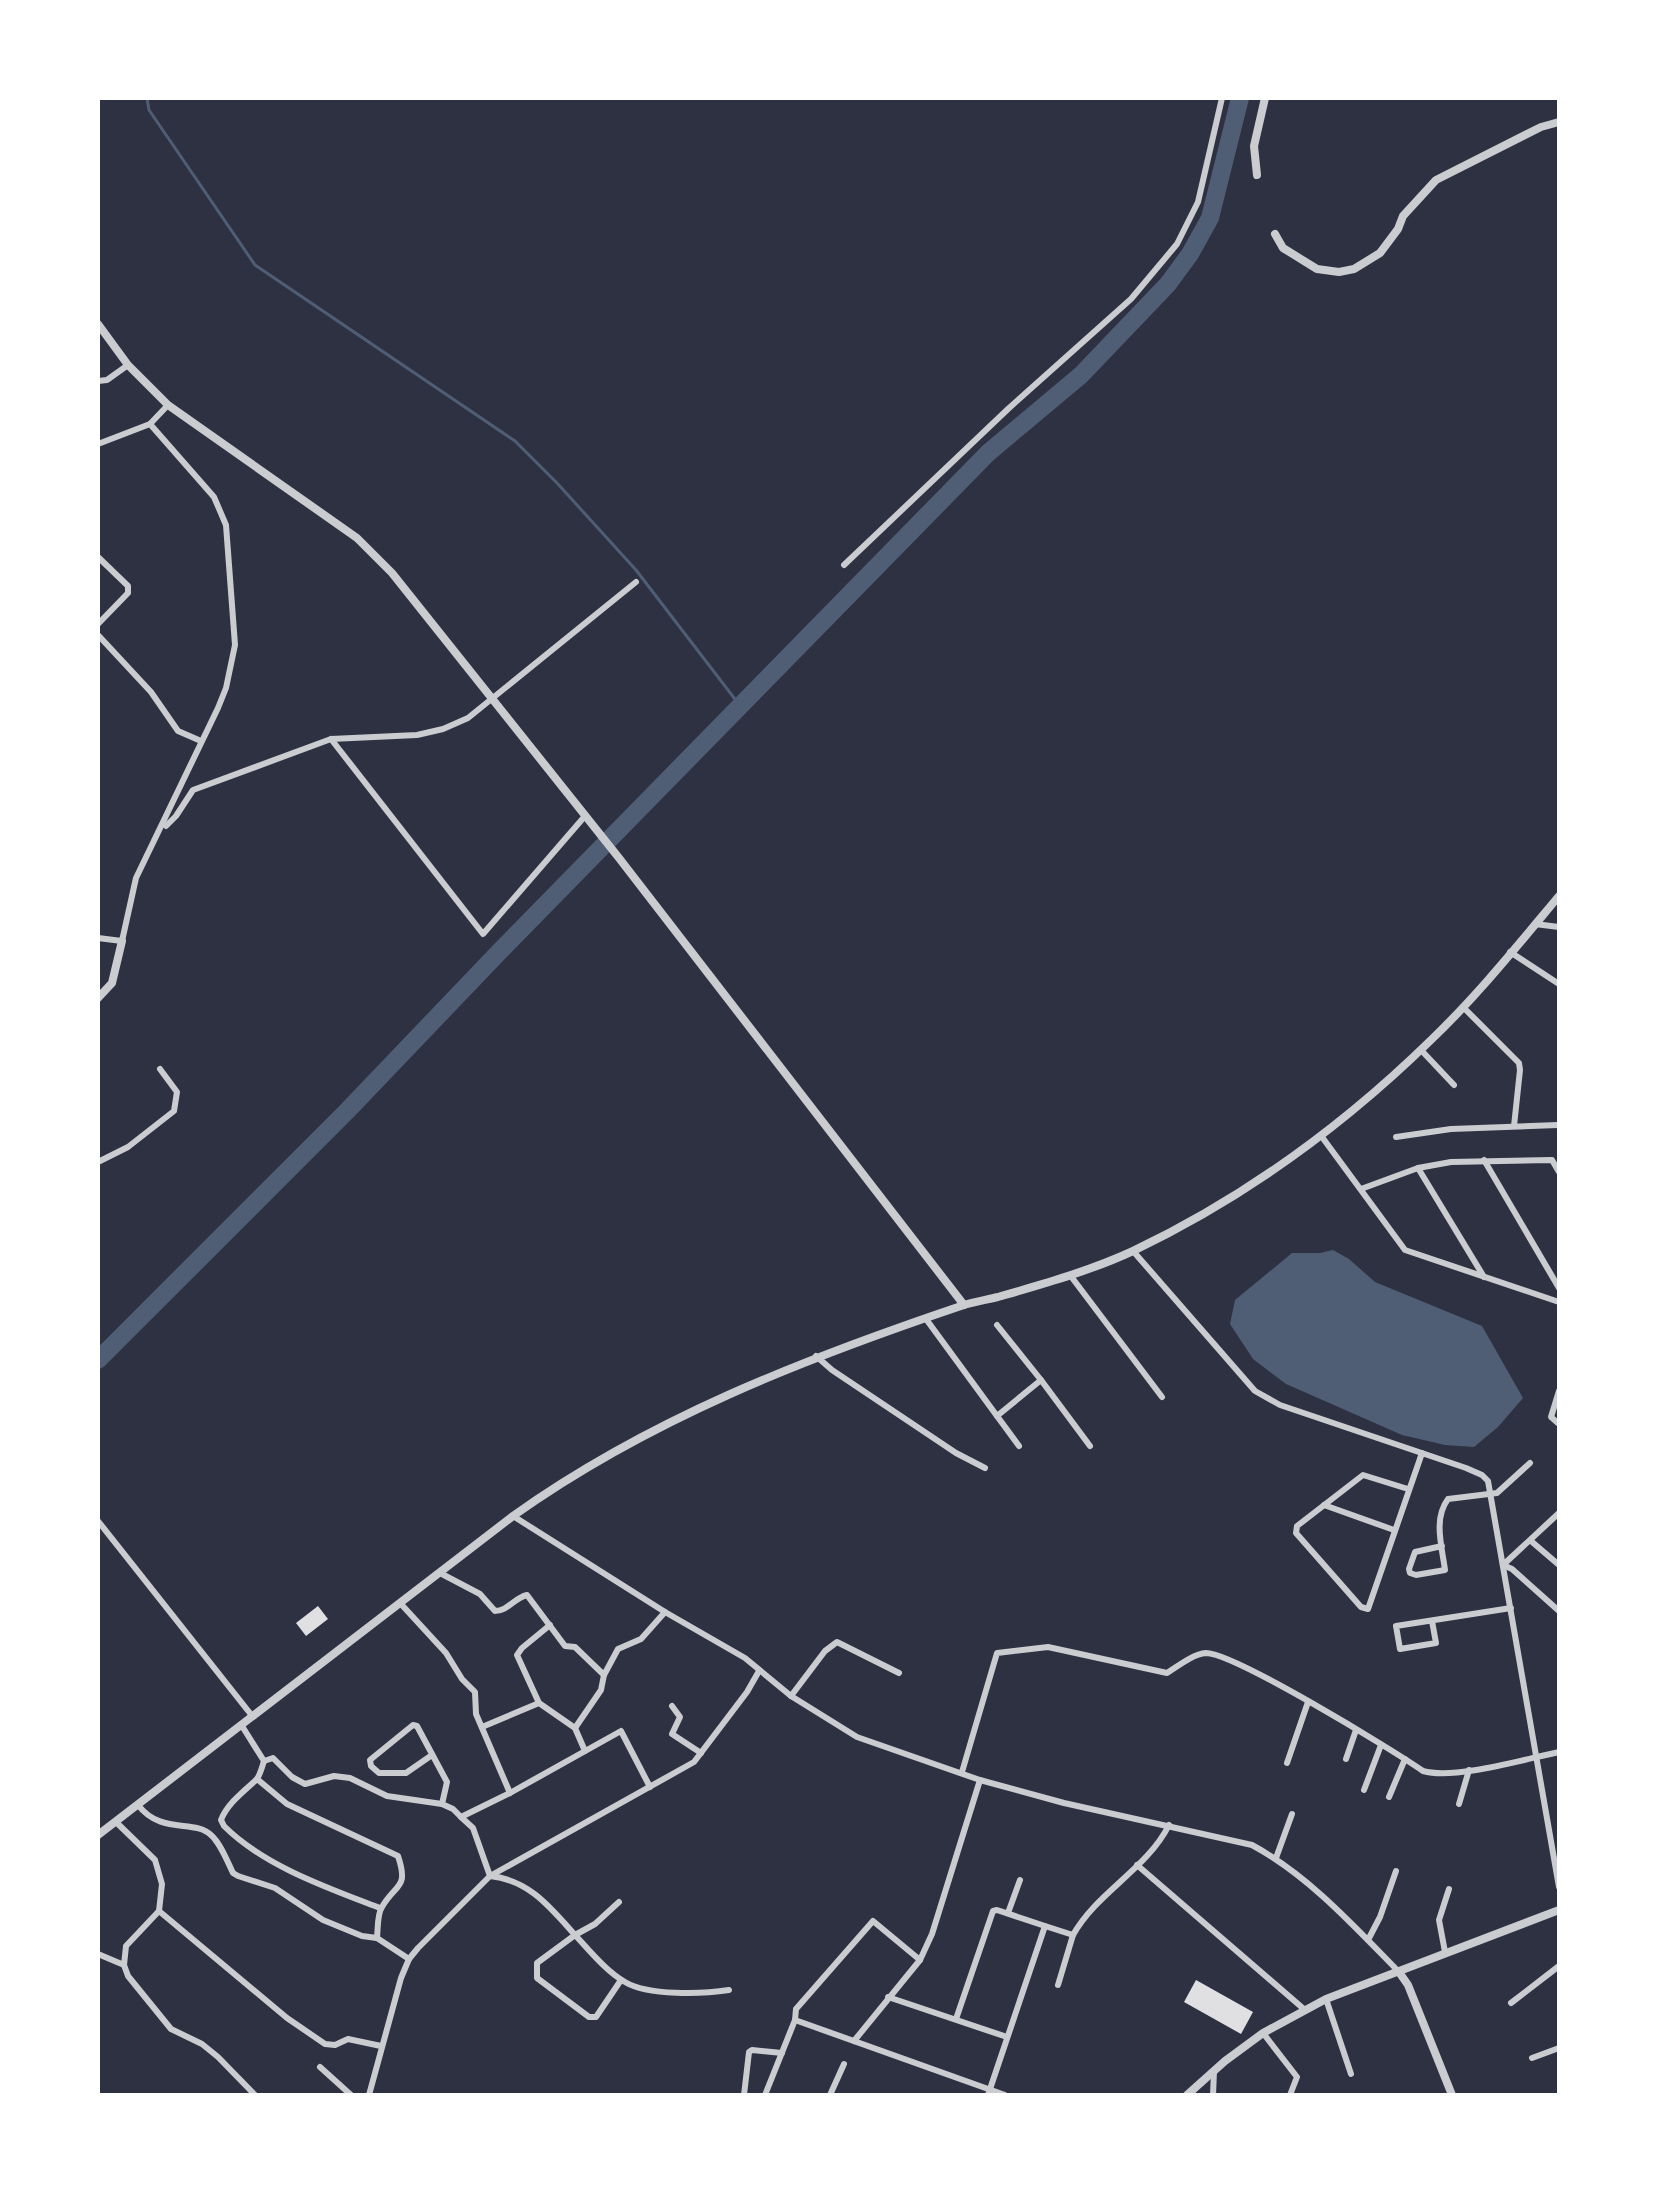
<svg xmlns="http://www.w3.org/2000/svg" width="1657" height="2193" viewBox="0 0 1657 2193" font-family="Signika,sans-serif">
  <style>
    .water { fill: #4f5d75 }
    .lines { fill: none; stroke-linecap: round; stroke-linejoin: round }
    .stream { stroke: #4f5d75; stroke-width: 3 }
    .river { stroke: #4f5d75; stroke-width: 18 }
    .building { fill: #e0e0e3 }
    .minor { stroke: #caccd0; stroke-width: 6 }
    .tertiary { stroke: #caccd0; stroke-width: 8 }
  </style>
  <rect width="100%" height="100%" fill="#2d3142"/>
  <path class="water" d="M 1333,1250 L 1349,1259 L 1375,1282 L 1482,1326 L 1523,1398 L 1498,1427 L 1474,1447 L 1445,1445 L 1402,1435 L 1286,1384 L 1253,1359 L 1230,1324 L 1235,1300 L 1292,1253 L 1320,1253 Z"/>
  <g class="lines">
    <path class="stream" d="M 147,98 L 149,110 L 255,265 L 515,441 L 557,483 L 636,570 L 741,707"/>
    <path class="river" d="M 98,1360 L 347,1111 L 500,951 L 988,453 L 1081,375 L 1168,284 L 1190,254 L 1210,218 L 1240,98"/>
  </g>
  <g class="building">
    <path d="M 318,1606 L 328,1619 L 306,1636 L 296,1623 Z"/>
    <path d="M 1196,1980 L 1253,2012 L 1241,2034 L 1184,2002 Z"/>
  </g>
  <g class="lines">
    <g class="minor">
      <path d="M 98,381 L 107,380 L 128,365"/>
      <path d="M 98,444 L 150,424"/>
      <path d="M 98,557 L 128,586 L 128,593 L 98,624"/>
      <path d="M 844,565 L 1008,409 L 1131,299 L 1177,244 L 1198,202 L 1222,98"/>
      <path d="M 98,635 L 151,692 L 178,731 L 201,741"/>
      <path d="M 331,739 L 483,934 L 585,816"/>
      <path d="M 166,826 L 176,816 L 193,790 L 331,739 L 417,735 L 443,729 L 468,718 L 636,582"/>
      <path d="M 1535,924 L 1559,927"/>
      <path d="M 98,938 L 122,941 L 136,878 L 218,708 L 226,688 L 235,645 L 226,525 L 214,497 L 150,424 L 168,405"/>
      <path d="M 1510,952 L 1559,984"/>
      <path d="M 1463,1007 L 1519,1063 L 1520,1070 L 1514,1126"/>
      <path d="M 1421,1050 L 1454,1085"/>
      <path d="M 1322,1137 L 1405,1250 L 1559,1302"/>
      <path d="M 1396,1137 L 1451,1129 L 1558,1125"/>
      <path d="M 1484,1160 L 1559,1288"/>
      <path d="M 98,1162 L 128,1147 L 174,1111 L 177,1092 L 160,1069"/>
      <path d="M 1418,1168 L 1484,1277"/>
      <path d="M 1361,1189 L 1418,1168 L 1451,1162 L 1552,1160 L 1559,1172"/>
      <path d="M 1133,1251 L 1255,1391 L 1280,1405 L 1466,1468 L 1482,1475 L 1488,1481 L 1559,1887"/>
      <path d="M 1070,1275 L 1162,1397"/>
      <path d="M 926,1319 L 997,1416 L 1041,1380 L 1090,1446"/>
      <path d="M 997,1325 L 1041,1380"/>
      <path d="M 816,1356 L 832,1370 L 956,1453 L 985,1468"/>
      <path d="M 1559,1391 L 1551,1417 L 1559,1424"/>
      <path d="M 997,1416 L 1019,1446"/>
      <path d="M 1408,1489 L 1363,1475 L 1297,1526 L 1296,1533 L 1361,1607 L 1368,1609 L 1422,1453"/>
      <path d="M 1324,1505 L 1394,1530"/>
      <path d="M 513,1516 L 665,1612 L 745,1658 L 791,1696 L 857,1737 L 980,1780 L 1064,1803 L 1252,1845 C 1309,1876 1354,1926 1399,1972"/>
      <path d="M 98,1521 L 253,1717"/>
      <path d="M 1531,1541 L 1559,1565"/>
      <path d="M 1442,1546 L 1415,1552 L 1409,1569 L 1410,1573 L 1416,1575 L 1445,1570 C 1442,1547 1433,1519 1448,1499 L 1497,1493 L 1530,1463"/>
      <path d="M 1503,1565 L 1559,1513"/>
      <path d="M 1503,1565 L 1512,1569 L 1559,1611"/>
      <path d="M 440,1573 L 480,1594 L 495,1611 C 508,1611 514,1598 527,1595 L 565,1646 L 575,1647 L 604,1675 L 618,1649 L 641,1639 L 665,1612"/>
      <path d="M 401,1604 L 446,1653 L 462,1679 L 475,1692 L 476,1714 L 510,1793 L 461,1817 L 473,1828 L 490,1876"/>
      <path d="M 1432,1621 L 1436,1643 L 1400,1649 L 1396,1626 L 1511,1608"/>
      <path d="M 791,1696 L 825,1651 L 837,1642 L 899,1673"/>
      <path d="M 539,1703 L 517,1655 L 522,1648 L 550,1625"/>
      <path d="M 672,1706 L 680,1717 L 672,1734 L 701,1753"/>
      <path d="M 242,1726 L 264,1761 C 262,1767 260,1776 256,1780 C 244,1791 227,1804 221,1820 L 224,1826 C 264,1866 328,1888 380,1908"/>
      <path d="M 482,1727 L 539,1703 L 575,1728 L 585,1751"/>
      <path d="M 575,1728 L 601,1690 L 604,1675"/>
      <path d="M 432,1755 L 406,1773 L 379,1773 L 371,1766 L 370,1760 L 413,1725 L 417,1726 L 447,1782 L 442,1804 L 453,1809 L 461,1817"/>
      <path d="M 1346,1759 L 1356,1730"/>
      <path d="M 264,1761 L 273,1758 L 292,1777 L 305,1784 L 334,1776 L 350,1778 L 387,1796 L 442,1804"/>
      <path d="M 1287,1763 L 1308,1702"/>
      <path d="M 962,1772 L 997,1653 L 1048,1647 L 1167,1673 C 1178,1666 1193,1654 1206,1653 C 1234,1653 1393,1750 1423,1771 C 1455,1780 1525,1759 1559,1752"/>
      <path d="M 257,1779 L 287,1804 L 398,1856 C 409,1889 396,1883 382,1907 C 377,1914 378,1929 377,1938"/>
      <path d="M 1364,1790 L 1381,1745"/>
      <path d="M 510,1793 L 621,1731 L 650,1787"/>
      <path d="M 1389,1797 L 1405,1759"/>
      <path d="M 1459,1804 L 1469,1770"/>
      <path d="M 138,1805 C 161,1835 194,1819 211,1835 C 221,1844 227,1861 233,1873 L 238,1876 L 275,1888 L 323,1920 L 362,1936 L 377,1938 L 409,1959"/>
      <path d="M 116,1822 L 155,1860 L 162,1884 L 159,1911 L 126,1946 L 124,1965 L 128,1976 L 171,2029 L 202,2044 L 218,2057 L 255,2095"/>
      <path d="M 1276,1858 L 1292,1814"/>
      <path d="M 1137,1865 L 1305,2010"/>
      <path d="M 490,1876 C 529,1880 550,1907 575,1935 L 537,1963 L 537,1978 L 589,2017 L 596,2017 L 621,1980"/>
      <path d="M 619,1902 L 595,1924 L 575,1935 C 590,1951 606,1971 625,1982 C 648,1996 703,1994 729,1990"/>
      <path d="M 159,1911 L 287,2018 L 325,2044 L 335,2045 L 348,2039 L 381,2046"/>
      <path d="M 1008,1913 L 1020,1880"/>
      <path d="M 1368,1940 L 1380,1917 L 1396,1871"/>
      <path d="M 1445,1952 L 1439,1920 L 1449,1889"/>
      <path d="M 98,1954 L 124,1965"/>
      <path d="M 920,1960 L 873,1921 L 796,2009 L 795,2020 L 1005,2095"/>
      <path d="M 1058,1985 L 1073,1935"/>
      <path d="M 888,1997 L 1007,2037"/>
      <path d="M 1326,1999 L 1351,2074"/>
      <path d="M 1511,2003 L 1559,1966"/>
      <path d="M 956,2019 L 993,1911 L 997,1910 L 1045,1926"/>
      <path d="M 1263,2033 L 1297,2077 L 1290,2095"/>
      <path d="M 854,2041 L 920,1960 L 932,1934 L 980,1780"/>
      <path d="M 1532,2058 L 1559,2048"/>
      <path d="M 320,2067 L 351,2095"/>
      <path d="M 369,2095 L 401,1978 L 409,1959 L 418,1948 L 490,1876 L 694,1762 L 747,1692 L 759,1671"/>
      <path d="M 744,2095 L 749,2052 L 752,2050 L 782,2053"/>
      <path d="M 765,2095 L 795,2020"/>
      <path d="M 830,2095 L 844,2064"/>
      <path d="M 988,2095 L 1045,1926 L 1073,1935 C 1097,1892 1147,1869 1169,1825"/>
      <path d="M 1213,2095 L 1214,2071"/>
    </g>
    <g class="tertiary">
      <path d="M 1257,175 L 1254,146 L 1265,98"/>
      <path d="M 1275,234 L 1283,248 L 1317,269 L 1339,272 L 1354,269 L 1380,253 L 1398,229 L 1403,216 L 1436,180 L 1541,127 L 1559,122"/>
      <path d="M 98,324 L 128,365 L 168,405 L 357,538 L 392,573 L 619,858 L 964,1305"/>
      <path d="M 98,998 L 112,983 L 122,941"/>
      <path d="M 98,1835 L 513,1516 C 649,1419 804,1359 961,1306 C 973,1302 986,1300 998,1297 C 1043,1284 1090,1271 1133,1251 C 1244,1198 1344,1125 1431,1040 C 1477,996 1518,945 1559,896"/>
      <path d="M 1399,1972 L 1408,1985 L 1452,2095"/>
      <path d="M 1187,2095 L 1225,2061 L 1263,2033 L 1326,1999 L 1559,1910"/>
    </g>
  </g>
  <rect width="1657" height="2193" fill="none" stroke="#ffffff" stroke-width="200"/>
</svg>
